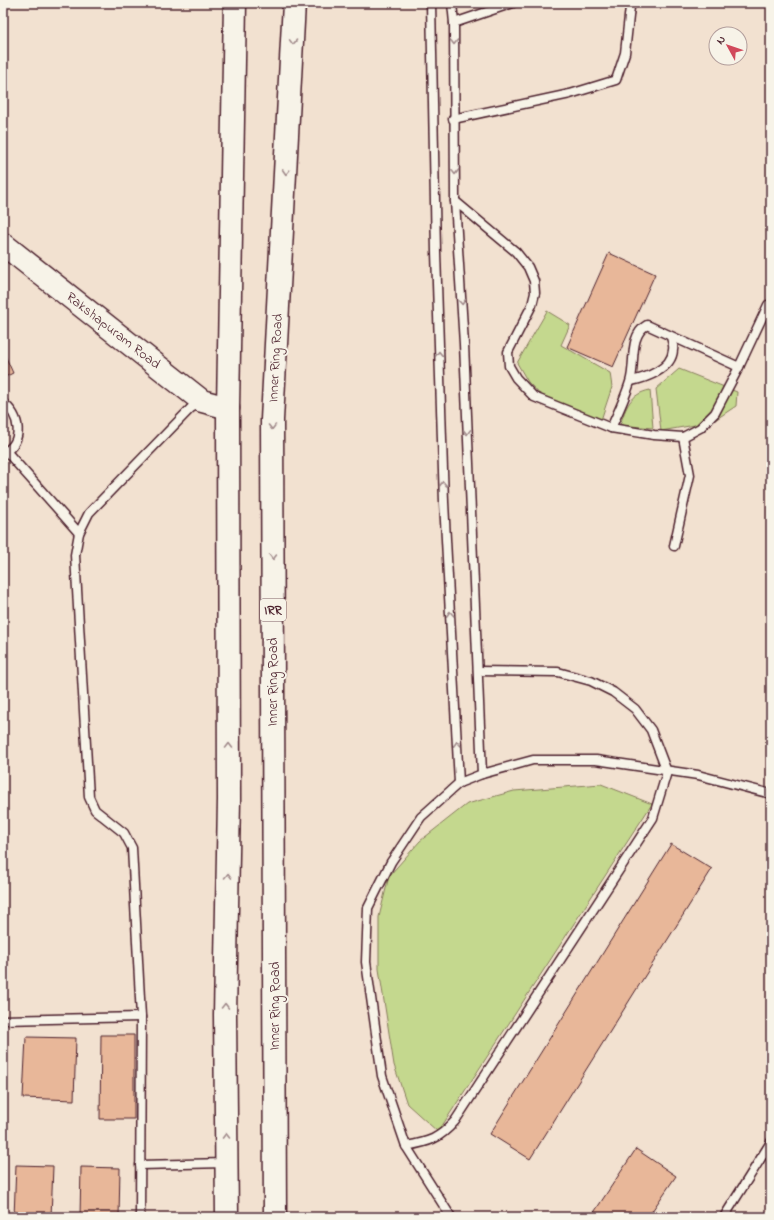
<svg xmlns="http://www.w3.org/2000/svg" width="774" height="1220" viewBox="0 0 774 1220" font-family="'Indie Flower',sans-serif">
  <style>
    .green { fill: #c4d88e; stroke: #877c5c }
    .building { fill: #e8b799; stroke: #4a1f2b }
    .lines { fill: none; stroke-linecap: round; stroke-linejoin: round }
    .lane-casing { stroke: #4a1f2b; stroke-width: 11 }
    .secondary-casing { stroke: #4a1f2b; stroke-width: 25 }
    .highway-casing { stroke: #4a1f2b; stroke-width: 25 }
    .lane { stroke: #f7f3e8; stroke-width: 8 }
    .secondary { stroke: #f7f3e8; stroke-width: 22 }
    .highway { stroke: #f7f3e8; stroke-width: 22 }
    .oneway { stroke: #a0898a }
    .labels { text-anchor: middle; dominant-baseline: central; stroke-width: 4; stroke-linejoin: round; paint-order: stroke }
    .shield { fill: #f7f3e8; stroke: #7e5f64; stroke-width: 1 }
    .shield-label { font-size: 13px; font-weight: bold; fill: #4a1f2b }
    .street-label { font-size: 14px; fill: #4a1f2b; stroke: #f7f3e8 }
  </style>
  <rect width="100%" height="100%" fill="#f2e1d0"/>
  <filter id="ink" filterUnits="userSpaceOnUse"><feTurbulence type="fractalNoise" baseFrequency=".025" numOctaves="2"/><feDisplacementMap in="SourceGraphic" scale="8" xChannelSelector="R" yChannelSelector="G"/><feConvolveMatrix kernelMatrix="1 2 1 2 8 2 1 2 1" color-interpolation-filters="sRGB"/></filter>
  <g filter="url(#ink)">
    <g class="green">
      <path d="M 547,311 L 570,325 L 561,345 L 610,373 L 612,387 L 600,423 L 550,405 L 528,382 L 517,363 Z"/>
      <path d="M 679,369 L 737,392 L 736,406 L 712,422 L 661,431 L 656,389 Z"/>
      <path d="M 650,390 L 653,428 L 620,425 C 626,407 630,394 650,390 Z"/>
      <path d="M 601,784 L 652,804 L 438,1132 L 407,1104 L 394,1065 L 379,969 L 379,917 L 389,876 L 420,841 L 467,804 L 514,791 Z"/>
    </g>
    <g class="building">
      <path d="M 609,253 L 655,274 L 613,367 L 567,347 Z"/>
      <path d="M 3,351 L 13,373 L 3,378 Z"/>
      <path d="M 671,844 L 712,869 L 530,1159 L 490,1134 Z"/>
      <path d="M 101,1035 L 134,1035 L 134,1119 L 100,1119 Z"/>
      <path d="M 26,1037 L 76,1038 L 74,1100 L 23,1098 Z"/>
      <path d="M 636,1149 L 676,1176 L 648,1217 L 591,1217 Z"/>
      <path d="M 16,1165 L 53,1166 L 51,1217 L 14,1217 Z"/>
      <path d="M 81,1167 L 120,1168 L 119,1217 L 80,1217 Z"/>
    </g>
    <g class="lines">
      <g class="lane-casing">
        <g id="lane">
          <path d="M 431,3 L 436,252 L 444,502 L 459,783"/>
          <path d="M 452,3 L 454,23 L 455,201 L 464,344 L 482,774"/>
          <path d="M 454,23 L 513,3"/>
          <path d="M 453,119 L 570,94 L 616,80 L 625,53 L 630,7 L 629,3"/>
          <path d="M 455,201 L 516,252 L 528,267 L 534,281 L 535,293 L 532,305 L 508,352 L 509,366 L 516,378 L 534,397 L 611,428 L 654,435 L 683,437 L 700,428 L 715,413 L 739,367 L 768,305"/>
          <path d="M 631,381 C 646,378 672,369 673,350 C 674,346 672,341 671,337"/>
          <path d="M 3,403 C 20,415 25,442 3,453"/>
          <path d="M 611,428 C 618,413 625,398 630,382 C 636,364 628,336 647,325 L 739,367"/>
          <path d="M 6,451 L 79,533"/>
          <path d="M 674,546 L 690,475 L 683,437"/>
          <path d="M 3,1020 L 141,1017"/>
          <path d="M 406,1146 C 429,1142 439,1139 455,1121 L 653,818 L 667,772 L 651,730 L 635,709 L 613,692 L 591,681 L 558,672 L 478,671"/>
          <path d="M 140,1165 L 226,1163"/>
          <path d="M 140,1217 L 141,1017 L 132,848 L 124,833 L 95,810 L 89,797 L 75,555 L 79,533 L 89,513 L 191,408 L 201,402"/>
          <path d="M 451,1217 L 406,1146 L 382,1076 L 366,962 L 368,908 L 391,862 L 421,817 L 459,783 L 482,774 L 533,760 L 596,760 L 698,775 L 771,794"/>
          <path d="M 724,1217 L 771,1142"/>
        </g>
      </g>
      <g class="secondary-casing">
        <path id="secondary" d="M 3,244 L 202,401 L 228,408"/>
      </g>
      <g class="highway-casing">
        <g id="highway">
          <path d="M 227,1217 L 225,1015 L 229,800 L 228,408 L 235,3"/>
          <path d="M 275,1217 L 272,420 L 294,3"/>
        </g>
      </g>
      <use href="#lane" class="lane"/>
      <use href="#secondary" class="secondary"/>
      <use href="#highway" class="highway"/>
    </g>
    <defs><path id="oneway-chevron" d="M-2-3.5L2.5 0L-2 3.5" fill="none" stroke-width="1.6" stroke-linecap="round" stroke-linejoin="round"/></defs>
    <g class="oneway">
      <use href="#oneway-chevron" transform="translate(293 42) rotate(92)"/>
      <use href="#oneway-chevron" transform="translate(454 42) rotate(90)"/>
      <use href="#oneway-chevron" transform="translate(286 172) rotate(93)"/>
      <use href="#oneway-chevron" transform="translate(455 172) rotate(89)"/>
      <use href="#oneway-chevron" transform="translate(462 302) rotate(86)"/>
      <use href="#oneway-chevron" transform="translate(439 354) rotate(-92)"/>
      <use href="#oneway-chevron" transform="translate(272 427) rotate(90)"/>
      <use href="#oneway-chevron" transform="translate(467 432) rotate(88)"/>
      <use href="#oneway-chevron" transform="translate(443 484) rotate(-92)"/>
      <use href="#oneway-chevron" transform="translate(273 557) rotate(90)"/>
      <use href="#oneway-chevron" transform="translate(450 614) rotate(-93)"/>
      <use href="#oneway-chevron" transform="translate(457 744) rotate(-93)"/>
      <use href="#oneway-chevron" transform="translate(229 746) rotate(-90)"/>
      <use href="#oneway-chevron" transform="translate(228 876) rotate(-89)"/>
      <use href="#oneway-chevron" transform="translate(225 1006) rotate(-89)"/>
      <use href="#oneway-chevron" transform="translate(226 1136) rotate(-91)"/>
    </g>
  </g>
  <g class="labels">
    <rect class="shield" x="260" y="599" width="26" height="22" rx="3"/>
    <g class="shield-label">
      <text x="273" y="610">IRR</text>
    </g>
    <g class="street-label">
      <text transform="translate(113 331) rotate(38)">Rakshapuram Road</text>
      <text transform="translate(276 358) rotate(-87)">Inner Ring Road</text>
      <text transform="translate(273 682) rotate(-90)">Inner Ring Road</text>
      <text transform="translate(275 1006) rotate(-90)">Inner Ring Road</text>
    </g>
  </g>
  <rect width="774" height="1220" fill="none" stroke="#f7f3e8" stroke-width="16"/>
  <rect x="8" y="8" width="758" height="1204" fill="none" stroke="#4a1f2b" stroke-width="1.5" filter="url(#ink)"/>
  <g transform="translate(728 46) rotate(310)"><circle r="19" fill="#f7f3e8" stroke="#b29e9c"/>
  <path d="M0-3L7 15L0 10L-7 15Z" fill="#d1495b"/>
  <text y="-6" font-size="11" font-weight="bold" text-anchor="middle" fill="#4a1f2b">N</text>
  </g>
</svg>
